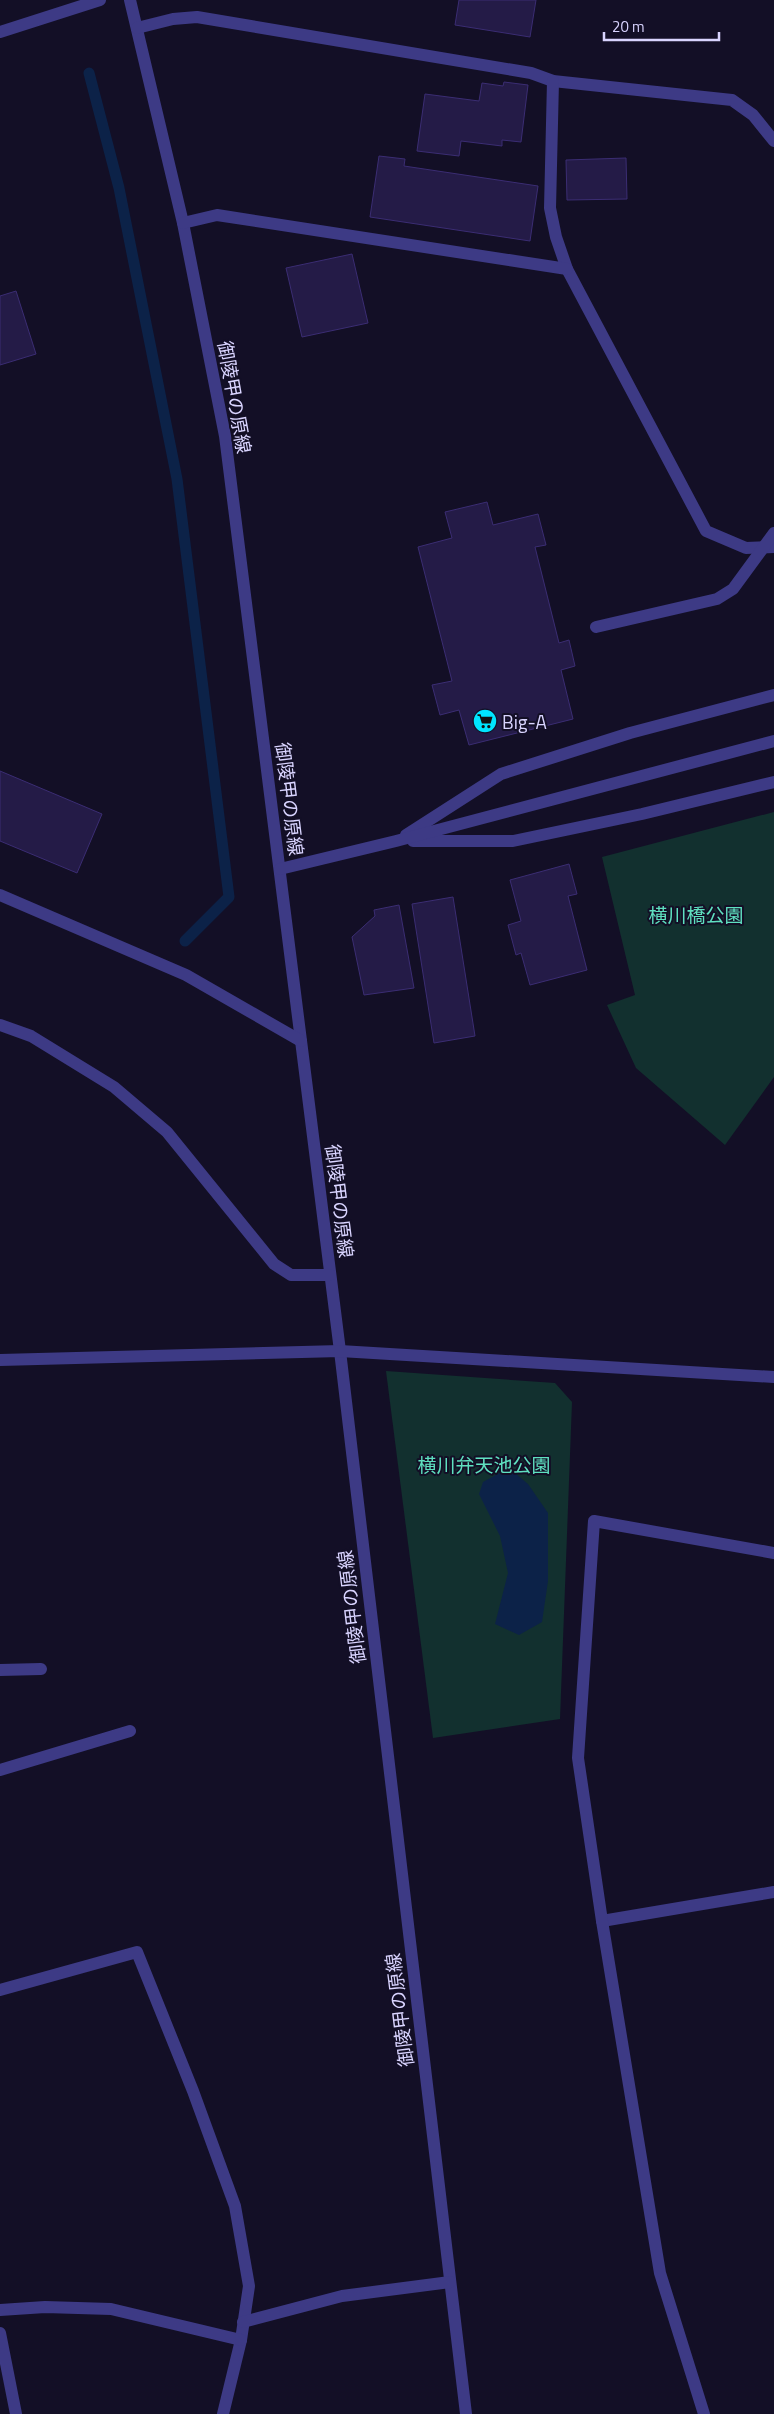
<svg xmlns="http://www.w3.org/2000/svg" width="774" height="2414" viewBox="0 0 774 2414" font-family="'Titillium Web','Noto Sans JP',sans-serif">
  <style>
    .green { fill: #12302f }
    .water { fill: #0c2248 }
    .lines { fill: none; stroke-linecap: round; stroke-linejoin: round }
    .stream { stroke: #0c2248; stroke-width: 11 }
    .building { fill: #241b47; stroke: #3b2d73 }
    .minor { stroke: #3d3a85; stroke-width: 12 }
    .labels { text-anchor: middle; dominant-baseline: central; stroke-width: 4; stroke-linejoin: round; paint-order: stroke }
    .street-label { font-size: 19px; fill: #d9d4ff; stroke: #130f26 }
    .poi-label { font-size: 19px; fill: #d9d4ff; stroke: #130f26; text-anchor: start }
    .park-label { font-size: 19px; fill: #5fe0c0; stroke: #130f26 }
  </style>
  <rect width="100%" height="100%" fill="#130f26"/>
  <g class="green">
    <path d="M 774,812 L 774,1077 L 725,1145 L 636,1068 L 607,1005 L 635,995 L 602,857 Z"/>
    <path d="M 386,1371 L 555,1383 L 572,1402 L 560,1719 L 433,1738 Z"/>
  </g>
  <path class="water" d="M 509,1468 L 528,1484 L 548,1513 L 548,1581 L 542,1622 L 519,1635 L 495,1624 L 508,1573 L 500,1536 L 479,1494 L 483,1482 Z"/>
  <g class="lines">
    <path class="stream" d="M 89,73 L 119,188 L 177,479 L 229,897 L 185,941"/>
  </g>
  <g class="building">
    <path d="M 459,0 L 536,0 L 530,37 L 455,25 Z"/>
    <path d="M 504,82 L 528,85 L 521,142 L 502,140 L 502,146 L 461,141 L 459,156 L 417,151 L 425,94 L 479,101 L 482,83 L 503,86 Z"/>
    <path d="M 379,156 L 405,159 L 404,166 L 538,186 L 530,241 L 370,217 Z"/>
    <path d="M 626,158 L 627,199 L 567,200 L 566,160 Z"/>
    <path d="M 352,254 L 368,323 L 302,337 L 286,268 Z"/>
    <path d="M 16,291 L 36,354 L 0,365 L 0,296 Z"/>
    <path d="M 487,502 L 493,525 L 538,514 L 546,545 L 535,547 L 559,643 L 569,640 L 575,666 L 561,670 L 573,719 L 469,745 L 459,710 L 440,715 L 432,685 L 452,681 L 418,547 L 452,538 L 445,512 Z"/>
    <path d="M 0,771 L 102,814 L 77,873 L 0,841 Z"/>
    <path d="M 569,864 L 577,894 L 568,896 L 587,970 L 530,985 L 521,953 L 516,955 L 508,925 L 521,921 L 510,880 Z"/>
    <path d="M 453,897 L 475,1036 L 434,1043 L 412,904 Z"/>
    <path d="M 399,905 L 414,988 L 364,995 L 352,937 L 375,916 L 374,910 Z"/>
  </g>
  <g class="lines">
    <g class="minor">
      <path d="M 130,0 L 183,223 L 225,436 L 340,1351 L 466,2414"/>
      <path d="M 137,28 L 173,19 L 197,17 L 531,73 L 553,81 L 732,100 L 753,115 L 774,141"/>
      <path d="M 0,32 L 100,0"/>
      <path d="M 553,81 L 550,208 L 556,237 L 567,269 L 706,531 L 746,548 L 774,547"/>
      <path d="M 183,223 L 217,215 L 567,269"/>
      <path d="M 596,627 L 717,599 L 733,589 L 774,533"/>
      <path d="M 406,835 L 501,774 L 630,733 L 774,695"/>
      <path d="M 413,841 L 513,841 L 642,814 L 774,782"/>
      <path d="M 280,869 L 396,841 L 774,741"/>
      <path d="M 0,895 L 186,975 L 301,1041"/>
      <path d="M 0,1025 L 31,1036 L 114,1087 L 167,1132 L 274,1264 L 291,1275 L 330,1275"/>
      <path d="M 0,1360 L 340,1351 L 774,1377"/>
      <path d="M 0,1670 L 41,1669"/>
      <path d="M 0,1770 L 130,1731"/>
      <path d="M 602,1921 L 774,1892"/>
      <path d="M 0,1990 L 137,1952 L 193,2091 L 235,2206 L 249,2286 L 241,2340 L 223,2414"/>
      <path d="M 0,2310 L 45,2307 L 111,2309 L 241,2340"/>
      <path d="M 243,2322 L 342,2296 L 450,2282"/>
      <path d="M 0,2333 L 16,2414"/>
      <path d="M 704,2414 L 660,2273 L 602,1921 L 578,1758 L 594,1521 L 774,1553"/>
    </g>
  </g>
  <defs>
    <g id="supermarket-disc" transform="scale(1.25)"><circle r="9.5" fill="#00e5ff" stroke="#130f26"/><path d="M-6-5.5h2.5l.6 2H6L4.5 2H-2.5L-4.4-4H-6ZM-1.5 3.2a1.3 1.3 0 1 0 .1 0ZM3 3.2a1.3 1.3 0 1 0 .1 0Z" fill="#111"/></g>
  </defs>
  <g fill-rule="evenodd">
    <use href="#supermarket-disc" x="485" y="721"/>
  </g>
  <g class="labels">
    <g class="street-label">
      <text transform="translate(235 397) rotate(80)">御陵甲の原線</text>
      <text transform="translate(290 799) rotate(83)">御陵甲の原線</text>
      <text transform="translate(340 1201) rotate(83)">御陵甲の原線</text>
      <text transform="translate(351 1607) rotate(-97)">御陵甲の原線</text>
      <text transform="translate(399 2010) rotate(-97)">御陵甲の原線</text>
    </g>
    <g class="poi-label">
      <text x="502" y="721">Big-A</text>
    </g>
    <g class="park-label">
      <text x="696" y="914">横川橋公園</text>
      <text x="484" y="1464">横川弁天池公園</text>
    </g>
  </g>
  <path d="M604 32v8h115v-8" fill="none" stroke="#d9d4ff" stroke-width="2.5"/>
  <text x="612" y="32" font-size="15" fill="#d9d4ff" stroke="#130f26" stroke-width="4" paint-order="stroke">20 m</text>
</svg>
